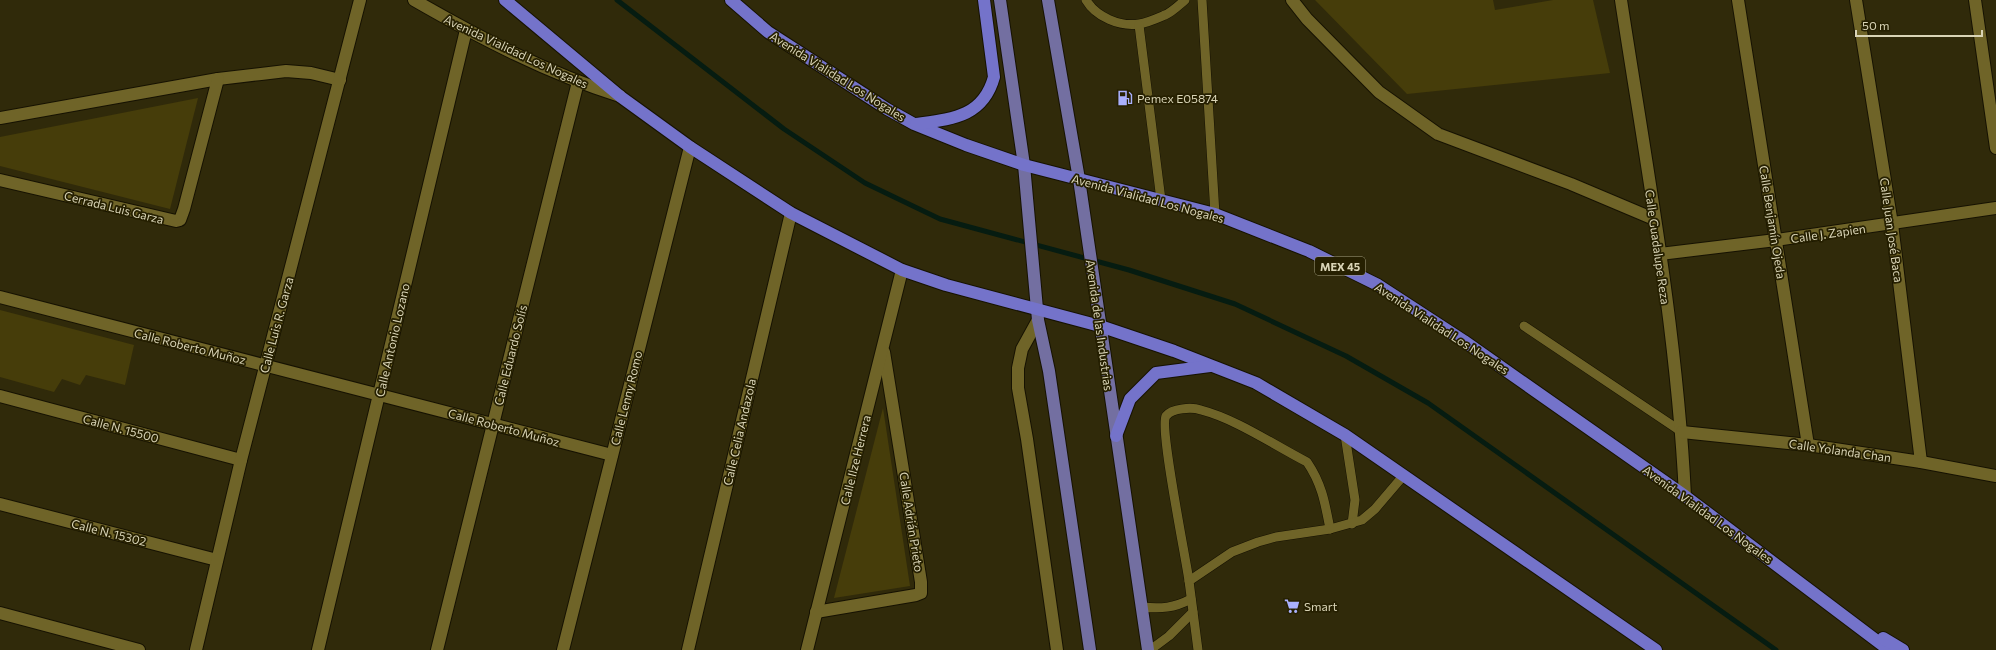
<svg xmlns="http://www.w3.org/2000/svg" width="1996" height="650" viewBox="0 0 1996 650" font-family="Commissioner,sans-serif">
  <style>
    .green { fill: #463d0a }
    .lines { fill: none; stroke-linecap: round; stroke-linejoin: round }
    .stream { stroke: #061c11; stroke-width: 5 }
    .service-casing { stroke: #161202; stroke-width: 10 }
    .minor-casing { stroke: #161202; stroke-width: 14 }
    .tertiary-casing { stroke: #161202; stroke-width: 14 }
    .primary-casing { stroke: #161202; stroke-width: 14 }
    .trunk-casing { stroke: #161202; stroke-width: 14 }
    .service { stroke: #6f6428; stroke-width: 9 }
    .minor { stroke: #6f6428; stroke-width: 12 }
    .tertiary { stroke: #6f6428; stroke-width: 12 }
    .primary { stroke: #736fa1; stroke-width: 12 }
    .trunk { stroke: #7473ca; stroke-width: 12 }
    .labels { text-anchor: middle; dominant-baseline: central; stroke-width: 3.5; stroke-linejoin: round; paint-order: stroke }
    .shield { fill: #262001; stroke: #a39e80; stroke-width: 1 }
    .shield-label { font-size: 11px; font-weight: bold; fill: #d9d4b6 }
    .street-label { font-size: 12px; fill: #d9d4b6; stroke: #262001 }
    .poi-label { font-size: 12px; fill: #d9d4b6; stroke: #262001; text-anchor: start }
  </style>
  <rect width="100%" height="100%" fill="#302a0a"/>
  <g class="green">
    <path d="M 1315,0 L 1493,0 L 1495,10 L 1553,0 L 1593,0 L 1610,73 L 1407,94 Z"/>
    <path d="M 198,98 L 170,209 L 0,166 L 0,137 Z"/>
    <path d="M 0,310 L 134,345 L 125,385 L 86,375 L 80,385 L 62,379 L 54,392 L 0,377 Z"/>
    <path d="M 883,408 L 910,586 L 834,598 Z"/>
  </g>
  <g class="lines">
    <path class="stream" d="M 617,0 L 784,129 L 865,183 L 940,219 L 1129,270 L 1235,304 L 1346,356 L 1428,403 L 1776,650"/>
    <g class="service-casing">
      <g id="service">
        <path d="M 1086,0 C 1096,17 1120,27 1139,24 C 1147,23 1158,18 1165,15 C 1172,12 1179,5 1185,0"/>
        <path d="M 1202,0 L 1215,214"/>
        <path d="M 1139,25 L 1161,200"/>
        <path d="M 1524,326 L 1682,432"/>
        <path d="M 1345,435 L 1355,500 L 1352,524"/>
        <path d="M 1189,581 C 1186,559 1159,426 1166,416 C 1172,408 1192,407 1201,410 C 1236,419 1274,445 1307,462 C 1322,484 1325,503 1330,529"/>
        <path d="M 1142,607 C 1161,609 1174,608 1191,599"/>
        <path d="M 1150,650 L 1169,636 L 1193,612"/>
        <path d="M 1198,650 L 1189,581 L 1232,552 L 1258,542 L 1276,537 L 1330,529 L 1362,520 L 1375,509 L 1404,475"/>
      </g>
    </g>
    <g class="minor-casing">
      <g id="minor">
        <path d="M 414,0 C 480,38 547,73 620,96"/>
        <path d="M 1292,0 L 1307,19 L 1379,92 L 1438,134 L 1571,184 L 1654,219"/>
        <path d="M 1621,0 C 1646,164 1677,329 1685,496"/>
        <path d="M 1738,0 L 1808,445"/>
        <path d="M 1856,0 L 1892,224 L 1921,462"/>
        <path d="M 1975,0 L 1996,148"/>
        <path d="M 0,118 L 218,79 L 261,74 L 286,71 L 311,73 L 340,80"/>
        <path d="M 0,180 L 176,221 L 180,220 L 184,209 L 218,79"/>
        <path d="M 1660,254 L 1776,240 L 1996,208"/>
        <path d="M 0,297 L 612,455"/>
        <path d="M 0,396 L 241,460"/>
        <path d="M 1682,432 L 1808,445 L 1921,462 L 1996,476"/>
        <path d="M 0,504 L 217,560"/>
        <path d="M 816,612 L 916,595 L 921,593 L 921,582 L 884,352"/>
        <path d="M 0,613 L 139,650"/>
        <path d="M 196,650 L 241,460 L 360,0"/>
        <path d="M 318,650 L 466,30"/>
        <path d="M 437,650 L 578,82"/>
        <path d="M 563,650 L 690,147"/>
        <path d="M 688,650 L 791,213"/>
        <path d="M 807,650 L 902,270"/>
      </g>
    </g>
    <g class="tertiary-casing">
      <path id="tertiary" d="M 1038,320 L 1022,349 L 1018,368 L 1018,388 L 1027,439 L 1057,650"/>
    </g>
    <g class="primary-casing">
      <g id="primary">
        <path d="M 1000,0 L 1024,165 L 1038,320 L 1049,371 L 1090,650"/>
        <path d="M 1048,0 L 1079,179 L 1148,650"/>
      </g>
    </g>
    <g class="trunk-casing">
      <g id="trunk">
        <path d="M 505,0 L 621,97 L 690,147 L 791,213 L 902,270 L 946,285 L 1100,326 L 1174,351 L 1256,383 L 1345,435 L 1656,650"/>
        <path d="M 731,0 L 768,32 L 887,109 L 914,124 L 966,145 L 1024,165 L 1215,214 L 1309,251 L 1378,285 L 1464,341 L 1685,496 L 1889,650"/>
        <path d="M 916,124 C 952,119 983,117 994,77 L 984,0"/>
        <path d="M 1116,436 L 1130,399 L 1156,373 L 1210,366"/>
        <path d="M 1883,638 L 1903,650"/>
      </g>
    </g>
    <use href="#service" class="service"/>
    <use href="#minor" class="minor"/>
    <use href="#tertiary" class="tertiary"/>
    <use href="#primary" class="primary"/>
    <use href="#trunk" class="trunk"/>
  </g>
  <defs>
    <g id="fuel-bare" transform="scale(1.2)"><path d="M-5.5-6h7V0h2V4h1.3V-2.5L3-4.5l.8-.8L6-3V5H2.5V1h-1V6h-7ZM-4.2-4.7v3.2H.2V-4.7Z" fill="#a9b0fc" stroke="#262001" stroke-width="2.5" paint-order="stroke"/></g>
    <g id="supermarket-bare" transform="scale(1.2)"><path d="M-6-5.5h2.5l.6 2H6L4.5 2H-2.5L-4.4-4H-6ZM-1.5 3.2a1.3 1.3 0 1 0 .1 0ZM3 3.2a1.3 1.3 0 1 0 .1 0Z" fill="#a9b0fc" stroke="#262001" stroke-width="2.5" paint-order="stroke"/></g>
  </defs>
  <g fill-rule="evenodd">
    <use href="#fuel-bare" x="1125" y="98"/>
    <use href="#supermarket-bare" x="1292" y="606"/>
  </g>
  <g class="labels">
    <rect class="shield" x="1315" y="257" width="50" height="18" rx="3"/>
    <g class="shield-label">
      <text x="1340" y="266">MEX 45</text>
    </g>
    <g class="street-label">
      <text transform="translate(516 51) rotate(25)">Avenida Vialidad Los Nogales</text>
      <text transform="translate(838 76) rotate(32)">Avenida Vialidad Los Nogales</text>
      <text transform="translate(1148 198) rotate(15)">Avenida Vialidad Los Nogales</text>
      <text transform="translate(114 207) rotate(14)">Cerrada Luis Garza</text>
      <text transform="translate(1773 222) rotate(81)">Calle Benjamín Ojeda</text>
      <text transform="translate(1892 230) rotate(82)">Calle Juan José Baca</text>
      <text transform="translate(1828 233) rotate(-8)">Calle J. Zapien</text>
      <text transform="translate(1658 247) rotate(82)">Calle Guadalupe Reza</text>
      <text transform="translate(276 325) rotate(-75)">Calle Luis R. Garza</text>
      <text transform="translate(1100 325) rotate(82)">Avenida de las Industrias</text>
      <text transform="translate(1442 328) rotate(33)">Avenida Vialidad Los Nogales</text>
      <text transform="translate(392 340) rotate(-77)">Calle Antonio Lozano</text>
      <text transform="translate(190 346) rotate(14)">Calle Roberto Muñoz</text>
      <text transform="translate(510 355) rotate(-76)">Calle Eduardo Solís</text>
      <text transform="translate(626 398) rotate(-76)">Calle Lenny Romo</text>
      <text transform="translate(504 427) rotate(15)">Calle Roberto Muñoz</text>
      <text transform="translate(121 428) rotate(15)">Calle N. 15500</text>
      <text transform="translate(739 432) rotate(-77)">Calle Celia Andazola</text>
      <text transform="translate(1840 450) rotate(8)">Calle Yolanda Chan</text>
      <text transform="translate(855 460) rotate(-76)">Calle Ilze Herrera</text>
      <text transform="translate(1708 514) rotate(36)">Avenida Vialidad Los Nogales</text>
      <text transform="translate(912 522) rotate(81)">Calle Adrián Prieto</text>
      <text transform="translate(109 532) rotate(14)">Calle N. 15302</text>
    </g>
    <g class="poi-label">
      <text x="1137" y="98">Pemex E05874</text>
      <text x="1304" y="606">Smart</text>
    </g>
  </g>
  <path d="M1856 30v6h126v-6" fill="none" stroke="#d9d4b6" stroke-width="2"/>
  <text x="1862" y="30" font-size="12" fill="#d9d4b6" stroke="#262001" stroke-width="3" paint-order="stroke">50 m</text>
</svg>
